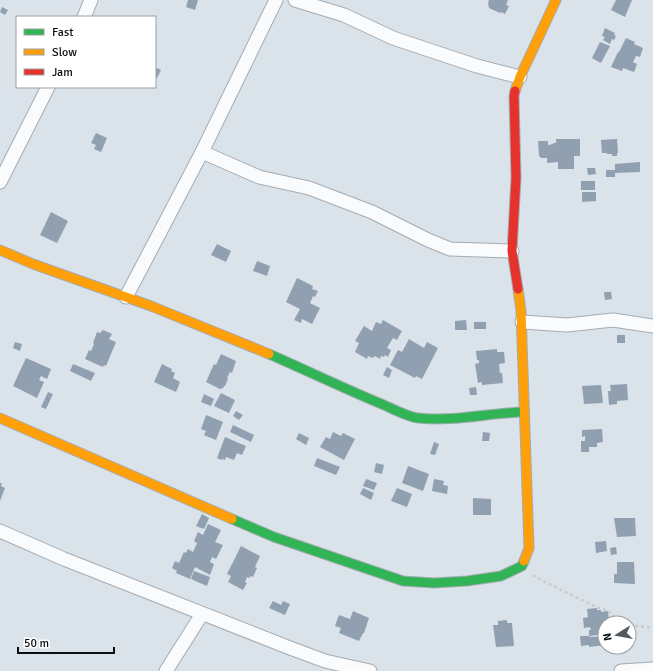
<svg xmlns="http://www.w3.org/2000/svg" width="653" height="671" viewBox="0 0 653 671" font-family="Signika,sans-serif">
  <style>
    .building { fill: #90a0b1 }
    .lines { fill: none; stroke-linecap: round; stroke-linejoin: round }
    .street-casing { stroke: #a5acb2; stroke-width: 15 }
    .fast-casing { stroke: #a5acb2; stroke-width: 11 }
    .slow-casing { stroke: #a5acb2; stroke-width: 11 }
    .jam-casing { stroke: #a5acb2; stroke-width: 11 }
    .path { stroke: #caccce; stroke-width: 2.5; stroke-dasharray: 3 3; stroke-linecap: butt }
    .street { stroke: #f9fbfc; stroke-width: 13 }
    .fast { stroke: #30b455; stroke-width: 9 }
    .slow { stroke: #ff9f0a; stroke-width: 9 }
    .jam { stroke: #e5322d; stroke-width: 9 }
  </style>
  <rect width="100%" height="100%" fill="#dae2ea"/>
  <g class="building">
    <path d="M 188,0 L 198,0 L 195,10 L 186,7 Z"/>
    <path d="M 489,0 L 508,0 L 506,5 L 509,6 L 505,14 L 501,12 L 500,13 L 489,8 L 488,3 Z"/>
    <path d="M 616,0 L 632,0 L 625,17 L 611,10 Z"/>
    <path d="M 2,7 L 8,10 L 5,15 L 0,12 Z"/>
    <path d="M 605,28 L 615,33 L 614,35 L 616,36 L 614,40 L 612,39 L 610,44 L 603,40 L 605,37 L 602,36 Z"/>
    <path d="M 626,38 L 635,42 L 634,44 L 643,48 L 640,57 L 636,56 L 633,62 L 637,64 L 634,72 L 623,68 L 622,71 L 611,67 L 618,52 L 619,52 Z"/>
    <path d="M 600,42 L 610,46 L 601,63 L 592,58 Z"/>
    <path d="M 155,67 L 161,70 L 157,78 L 155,77 Z"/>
    <path d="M 96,133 L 107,138 L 101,152 L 94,149 L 96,145 L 91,143 Z"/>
    <path d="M 556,139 L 580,139 L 580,156 L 574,156 L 574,169 L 558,169 L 558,162 L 547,163 L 547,158 L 541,158 L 539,156 L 538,141 L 548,141 L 548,145 L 553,144 L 553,143 L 556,143 Z"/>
    <path d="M 617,139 L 618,153 L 617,153 L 617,156 L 612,156 L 612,154 L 607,154 L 607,153 L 602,153 L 601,140 Z"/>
    <path d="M 640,162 L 640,172 L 615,173 L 615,177 L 606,177 L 606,170 L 615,170 L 615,164 Z"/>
    <path d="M 587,168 L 595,168 L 596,174 L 588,175 Z"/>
    <rect x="581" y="181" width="14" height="9"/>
    <path d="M 582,192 L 596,192 L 596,201 L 582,202 Z"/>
    <path d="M 51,212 L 68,221 L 57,243 L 40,235 Z"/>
    <path d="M 217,244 L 231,251 L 226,262 L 211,255 Z"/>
    <path d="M 257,261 L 270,266 L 267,276 L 253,271 Z"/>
    <path d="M 297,278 L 313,286 L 312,289 L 318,291 L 315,297 L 313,296 L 310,303 L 320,308 L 312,324 L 302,319 L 301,323 L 294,320 L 300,309 L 286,302 Z"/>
    <path d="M 604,292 L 611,292 L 612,299 L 605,300 Z"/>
    <path d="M 383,320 L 402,331 L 397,340 L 393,338 L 387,348 L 391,350 L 388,357 L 385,355 L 384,357 L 381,356 L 380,359 L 375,356 L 373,358 L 368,356 L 367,359 L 355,352 L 359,343 L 355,341 L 364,326 L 372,331 L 376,322 L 381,324 Z"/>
    <path d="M 466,320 L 467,330 L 455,330 L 455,321 Z"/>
    <rect x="474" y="322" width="12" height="7"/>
    <path d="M 103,330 L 112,334 L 109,339 L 116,342 L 106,366 L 104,365 L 103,367 L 85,359 L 89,350 L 91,351 L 94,344 L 93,343 L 97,332 L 100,333 Z"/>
    <rect x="617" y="335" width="8" height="8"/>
    <path d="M 409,339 L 424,348 L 427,342 L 438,348 L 422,379 L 416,376 L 415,378 L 390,365 L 398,350 L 402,352 Z"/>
    <path d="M 15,342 L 22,344 L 20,351 L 13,348 Z"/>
    <path d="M 497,349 L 497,352 L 504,352 L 505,363 L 499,364 L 500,373 L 502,373 L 503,383 L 482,385 L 482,382 L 478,383 L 475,364 L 479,363 L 479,360 L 477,360 L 476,351 Z"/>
    <path d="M 221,354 L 236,361 L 232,373 L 230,372 L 227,378 L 228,379 L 225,386 L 224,386 L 223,388 L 220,389 L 206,382 L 214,364 L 216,365 Z"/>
    <path d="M 26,358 L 51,369 L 47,379 L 41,376 L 39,380 L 44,382 L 37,398 L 13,386 Z"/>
    <path d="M 73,364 L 95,373 L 91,381 L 70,371 Z"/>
    <path d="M 162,364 L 172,369 L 171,371 L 175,373 L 173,378 L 180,382 L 176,392 L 154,382 Z"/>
    <path d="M 387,367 L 392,370 L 389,378 L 383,375 Z"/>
    <path d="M 627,384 L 628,400 L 617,401 L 617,404 L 609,405 L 608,391 L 611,391 L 610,385 Z"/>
    <path d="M 601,385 L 603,403 L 584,404 L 582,386 Z"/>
    <path d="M 476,387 L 477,395 L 470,395 L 469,388 Z"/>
    <path d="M 48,392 L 53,394 L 46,409 L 41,407 Z"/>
    <path d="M 221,393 L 235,400 L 229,413 L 214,406 Z"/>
    <path d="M 204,394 L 214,399 L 211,406 L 201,402 Z"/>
    <path d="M 236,411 L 243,415 L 239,420 L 233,416 Z"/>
    <path d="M 206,415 L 223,422 L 216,440 L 204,435 L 206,431 L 201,429 Z"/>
    <path d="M 233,425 L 254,435 L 251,442 L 230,432 Z"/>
    <path d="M 602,429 L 603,442 L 597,443 L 597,447 L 589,447 L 589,452 L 581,452 L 581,441 L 585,441 L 585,436 L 582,437 L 582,430 Z"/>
    <path d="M 333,432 L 341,436 L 343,433 L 355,439 L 344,460 L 320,447 L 326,437 L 330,439 Z"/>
    <path d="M 483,432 L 490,433 L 489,441 L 482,441 Z"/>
    <path d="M 299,433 L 309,438 L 306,445 L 296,439 Z"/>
    <path d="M 225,437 L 246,446 L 242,455 L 237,453 L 234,460 L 226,457 L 225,460 L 222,459 L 221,460 L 217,458 Z"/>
    <path d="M 434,442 L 439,444 L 435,455 L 430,454 Z"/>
    <path d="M 317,458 L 340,467 L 336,475 L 314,466 Z"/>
    <path d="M 376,463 L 384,465 L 382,474 L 374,472 Z"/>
    <path d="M 408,466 L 429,474 L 423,491 L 402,483 Z"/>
    <path d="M 366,479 L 377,483 L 374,490 L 363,486 Z"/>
    <path d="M 434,479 L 444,481 L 443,485 L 448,486 L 447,494 L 432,491 Z"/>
    <path d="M 0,483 L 2,483 L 1,486 L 5,488 L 0,501 Z"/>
    <path d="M 363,488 L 374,493 L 371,500 L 360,494 Z"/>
    <path d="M 397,488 L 412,494 L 407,507 L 391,501 Z"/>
    <path d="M 473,498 L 491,499 L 491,515 L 473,515 Z"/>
    <path d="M 202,514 L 209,518 L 204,529 L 196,526 Z"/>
    <path d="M 614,518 L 635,518 L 636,536 L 617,537 Z"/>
    <path d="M 208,524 L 221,530 L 215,542 L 223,545 L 216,559 L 212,557 L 210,562 L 214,564 L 210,575 L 195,567 L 190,579 L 176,573 L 177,571 L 172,568 L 175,561 L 179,563 L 184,552 L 186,553 L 188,549 L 193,552 L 197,543 L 194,541 L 198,532 L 203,535 Z"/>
    <path d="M 606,541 L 607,551 L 596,553 L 595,542 Z"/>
    <path d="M 241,546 L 260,556 L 255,567 L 257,568 L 253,577 L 251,576 L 249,578 L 247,577 L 245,582 L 247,583 L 243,590 L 228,582 L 231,576 L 227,574 Z"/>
    <path d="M 616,547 L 617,554 L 611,555 L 610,548 Z"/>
    <path d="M 617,562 L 634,562 L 635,584 L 614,583 L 614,574 L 617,574 Z"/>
    <path d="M 194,571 L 210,577 L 207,586 L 191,579 Z"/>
    <path d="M 273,601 L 281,605 L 283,601 L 290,604 L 285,615 L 269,608 Z"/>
    <path d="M 597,608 L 597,610 L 601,610 L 601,612 L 608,611 L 609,623 L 605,623 L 605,634 L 589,636 L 590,637 L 605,636 L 605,645 L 589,647 L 589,645 L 581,646 L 580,636 L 589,636 L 589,630 L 591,630 L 590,627 L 584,628 L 583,618 L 588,617 L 587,609 Z"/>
    <path d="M 353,611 L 369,618 L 364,633 L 363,633 L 359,641 L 339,633 L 341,628 L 335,626 L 339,615 L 350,619 Z"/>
    <path d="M 507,620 L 507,623 L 512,623 L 514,646 L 496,647 L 493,625 L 498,625 L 498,621 Z"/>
  </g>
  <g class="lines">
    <g class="street-casing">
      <g id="street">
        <path d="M 295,0 L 344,15 L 393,38 L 477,66 L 520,77"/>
        <path d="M 84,17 L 91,0"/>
        <path d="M 202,152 L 259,177 L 309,188 L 372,212 L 428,240 L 450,249 L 512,251"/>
        <path d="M 0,182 L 48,87"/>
        <path d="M 126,297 L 202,152 L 276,0"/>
        <path d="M 522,322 L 567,325 L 613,320 L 653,326"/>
        <path d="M 0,531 L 64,559 L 290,648 L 325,661 L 370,671"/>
        <path d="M 166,671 L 202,614"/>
        <path d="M 621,671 L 653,669"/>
      </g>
    </g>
    <g class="fast-casing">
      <g id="fast">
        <path d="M 269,354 C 308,371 345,389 384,405 C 393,409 408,417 418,418 C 453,422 488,413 524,412"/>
        <path d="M 232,519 L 274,537 L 403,581 L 434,583 L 467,581 L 501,576 L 522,566 L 524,561"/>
      </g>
    </g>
    <g class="slow-casing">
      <g id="slow">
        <path d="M 515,91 L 520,77 L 556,0"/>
        <path d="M 0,250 L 33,264 L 151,306 L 269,354"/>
        <path d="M 518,289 L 521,311 L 529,548 L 524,561"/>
        <path d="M 0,418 L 232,519"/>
      </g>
    </g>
    <g class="jam-casing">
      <path id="jam" d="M 515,91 L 514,96 L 516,178 L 512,251 L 518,289"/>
    </g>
    <g class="path">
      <path d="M 533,575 L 541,580 L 594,606 L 608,611 L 621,623"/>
      <path d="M 629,625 L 653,628"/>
    </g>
    <use href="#street" class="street"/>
    <use href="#fast" class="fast"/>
    <use href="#slow" class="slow"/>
    <use href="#jam" class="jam"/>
  </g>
  <rect x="16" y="16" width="140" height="72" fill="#ffffff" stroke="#9d9fa1"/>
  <rect x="24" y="29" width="20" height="6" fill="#30b455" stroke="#9d9fa1"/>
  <text x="52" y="36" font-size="12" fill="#0a0f14">Fast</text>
  <rect x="24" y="49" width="20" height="6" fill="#ff9f0a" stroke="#9d9fa1"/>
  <text x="52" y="56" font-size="12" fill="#0a0f14">Slow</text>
  <rect x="24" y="69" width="20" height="6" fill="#e5322d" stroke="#9d9fa1"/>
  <text x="52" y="76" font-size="12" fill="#0a0f14">Jam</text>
  <g transform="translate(617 635) rotate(259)"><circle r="19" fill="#ffffff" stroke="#9d9fa1"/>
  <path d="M0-3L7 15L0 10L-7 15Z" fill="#53595f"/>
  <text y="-6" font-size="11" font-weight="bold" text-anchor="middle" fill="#0a0f14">N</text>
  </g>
  <path d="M18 647v6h96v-6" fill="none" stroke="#0a0f14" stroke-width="2"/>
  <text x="24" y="647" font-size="12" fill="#0a0f14" stroke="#ffffff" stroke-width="3" paint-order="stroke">50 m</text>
</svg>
